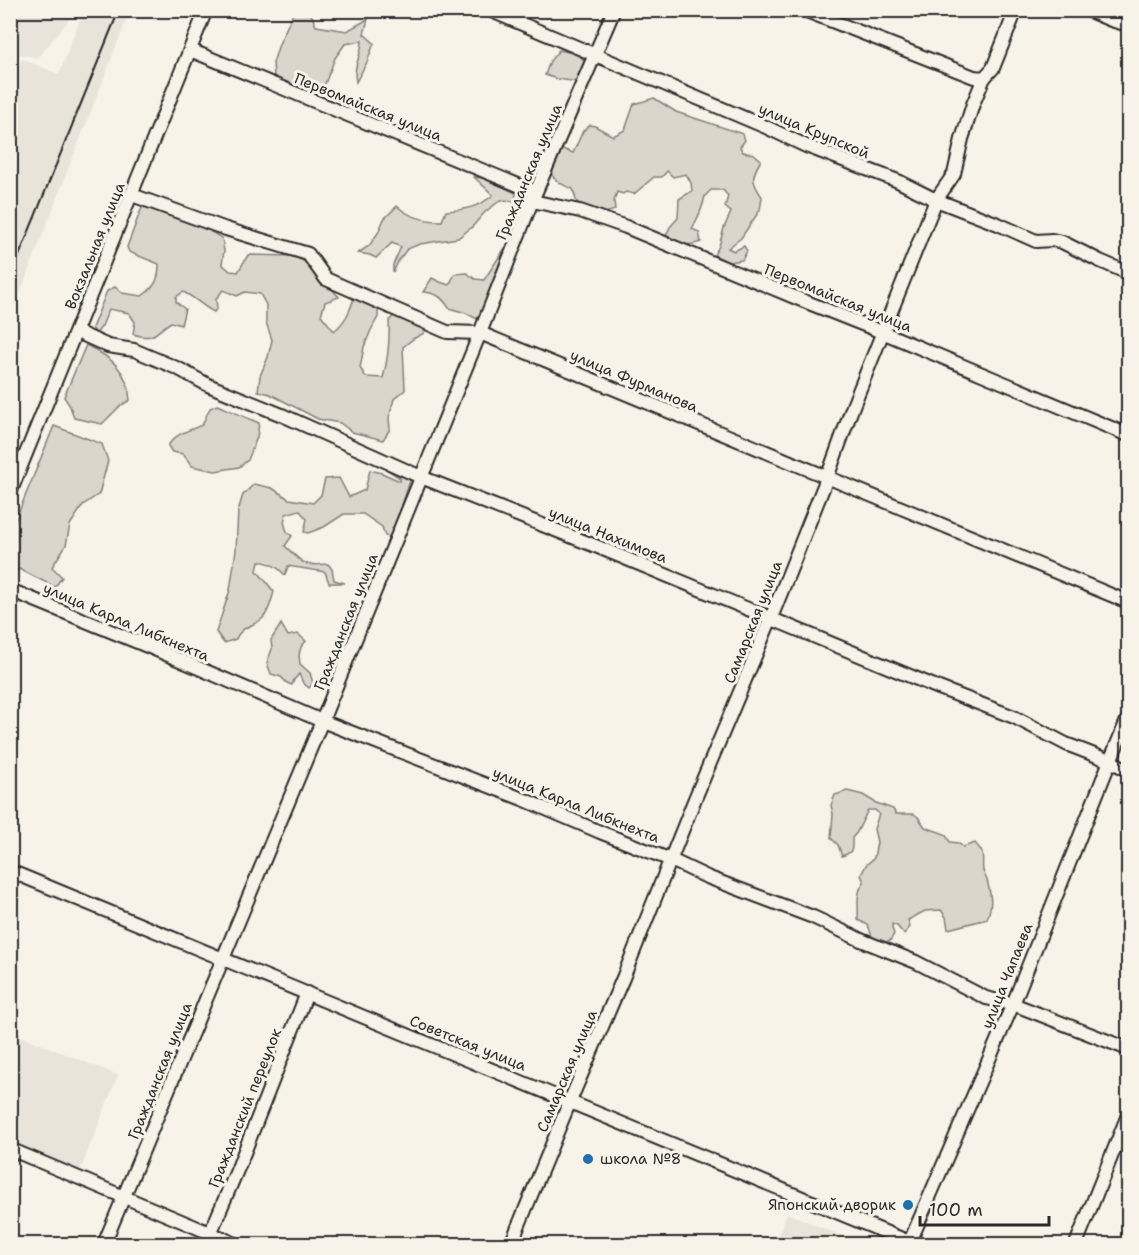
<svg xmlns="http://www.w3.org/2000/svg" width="1139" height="1255" viewBox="0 0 1139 1255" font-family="'Shantell Sans',sans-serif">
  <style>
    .built { fill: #e8e4da }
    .green { fill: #dad6cc; stroke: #82807c; stroke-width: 1.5 }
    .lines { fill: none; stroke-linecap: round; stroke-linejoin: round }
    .minor-casing { stroke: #2b2b2b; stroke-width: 16 }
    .minor { stroke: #f7f3e8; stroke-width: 12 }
    .rail { stroke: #2b2b2b; stroke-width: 2 }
    .poi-dot { fill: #1f6fb2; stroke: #f7f3e8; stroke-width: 2 }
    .labels { text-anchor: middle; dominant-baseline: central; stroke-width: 6; stroke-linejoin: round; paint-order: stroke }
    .street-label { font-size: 15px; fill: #2b2b2b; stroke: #f7f3e8 }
    .poi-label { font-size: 15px; fill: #2b2b2b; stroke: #f7f3e8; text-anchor: start }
  </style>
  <rect width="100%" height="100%" fill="#f7f3e8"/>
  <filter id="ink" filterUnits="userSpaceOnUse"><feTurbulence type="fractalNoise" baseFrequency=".0167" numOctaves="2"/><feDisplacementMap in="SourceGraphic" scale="12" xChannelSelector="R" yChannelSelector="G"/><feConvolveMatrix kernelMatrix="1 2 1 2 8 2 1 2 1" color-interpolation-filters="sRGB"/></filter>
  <g filter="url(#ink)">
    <g class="built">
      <path d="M 11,10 L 76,10 L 76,11 L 38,58 L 19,54 L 11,71 Z"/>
      <path d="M 83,11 L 130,11 L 11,316 L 11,85 L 22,59 L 59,74 Z"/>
      <path d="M 10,1032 L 118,1075 L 80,1171 L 11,1143 Z"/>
      <path d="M 787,1213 L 861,1244 L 774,1244 Z"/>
    </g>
    <g class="green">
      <path d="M 294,11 L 303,11 L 311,14 L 316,26 L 347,31 L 368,19 L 364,34 L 374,43 L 367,62 L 356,82 C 352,67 362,55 362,41 L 345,44 L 335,58 L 321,94 L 318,95 L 299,89 L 274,77 L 273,63 L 279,44 Z"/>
      <path d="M 559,50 L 577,54 L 585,61 L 584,73 L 579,82 L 557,79 L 545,75 L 550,61 Z"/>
      <path d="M 654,98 L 676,112 L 743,134 L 745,140 L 740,147 L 743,152 L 754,154 L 761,160 C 751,177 751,180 762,197 L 760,210 L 741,238 L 728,248 L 734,251 L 744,246 L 747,251 L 742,260 L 729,262 L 714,255 L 719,246 L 724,228 L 731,212 L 725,207 L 728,196 L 723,190 L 711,190 L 705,196 C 703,207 698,218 692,229 L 699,232 L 701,242 C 685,247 679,245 666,236 L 670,227 L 678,218 L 679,199 L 692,191 L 691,183 L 686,174 L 673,177 L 667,171 L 662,177 L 654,177 L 634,194 L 626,192 L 623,194 L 617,192 L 614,201 L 615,210 L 605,213 L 579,205 L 576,200 L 573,189 C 563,185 555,182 550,172 L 554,159 L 562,149 L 573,153 L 583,131 L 590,125 L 595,126 L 613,136 L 625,130 L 634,104 Z"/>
      <path d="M 474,177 L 483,178 L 516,193 L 515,201 L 501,200 L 485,212 L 472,227 L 458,238 L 420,244 L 407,249 L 399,260 L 393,272 L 393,265 L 401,247 L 392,243 L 376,258 L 370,255 L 358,253 L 369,246 L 378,233 L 384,219 L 397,206 C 409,217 425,221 442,221 L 446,211 C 464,210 480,207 493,195 Z"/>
      <path d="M 144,205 L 209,226 L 211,232 L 222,238 L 224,251 L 222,264 L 230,271 L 238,272 L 248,255 L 293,256 L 308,263 L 339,297 L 325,302 L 321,315 L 334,331 C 346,321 350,311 355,295 L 378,307 L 378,317 L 371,330 L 364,347 L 360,368 L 366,377 L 383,378 C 388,359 390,341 389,321 L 396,313 L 424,327 L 424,333 L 413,339 L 403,347 L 405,390 L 394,399 L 389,418 L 390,429 L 383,440 L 352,432 L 340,423 L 318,419 L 270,394 L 258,391 L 260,376 L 268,357 L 272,340 L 266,322 L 266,305 L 260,294 L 245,292 L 237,296 L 223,290 L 216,299 L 217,308 L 214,312 C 202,306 196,298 183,292 L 176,297 L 176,302 L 185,309 L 181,325 L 171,322 C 153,333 156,341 133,334 L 135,322 L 129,313 L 109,309 L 102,326 L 96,334 L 92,328 L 107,291 L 115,287 L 122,293 L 142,296 C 155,287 159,280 159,264 L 129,252 L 127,247 L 140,212 Z"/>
      <path d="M 505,248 L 482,311 L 477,319 L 466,313 L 449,308 C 442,297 437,293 423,292 L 432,278 L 440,282 L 449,285 L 455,274 L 467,273 L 475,279 L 484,280 Z"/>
      <path d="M 86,345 C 111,357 128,370 130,400 L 120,406 L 102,424 L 74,418 L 70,406 L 64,397 Z"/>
      <path d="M 217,405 L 259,423 L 257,437 L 248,460 L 239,467 L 215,471 L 192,466 L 183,454 L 172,452 L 168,446 C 174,434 190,430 202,425 L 210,408 Z"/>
      <path d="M 54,426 L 102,444 L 108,461 L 99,494 L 83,505 L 70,525 L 66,545 L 52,567 L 62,577 L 55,587 L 19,569 L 10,576 L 11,531 Z"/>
      <path d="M 383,467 L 411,478 L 391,537 L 385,536 L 382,527 L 363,514 L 344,514 L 324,527 L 308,533 L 304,532 L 307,519 L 299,510 L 286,514 L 284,522 L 287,532 L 292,536 L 285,546 C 302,562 302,567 328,564 L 332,569 L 334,580 L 345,583 L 329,583 L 325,572 L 288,566 L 285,575 C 277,566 270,563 259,561 L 257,571 L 264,579 L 274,592 C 271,601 269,613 262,619 C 252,627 241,626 236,639 L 224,643 L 216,632 L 230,590 L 236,550 L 238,511 L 243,495 L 254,484 L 272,488 L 289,499 L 313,503 L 321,495 L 325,479 L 339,478 L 349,497 L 365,490 L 370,470 L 382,473 L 400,481 L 400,478 Z"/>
      <path d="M 281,624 L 288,636 L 298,634 L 306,641 L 301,647 L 299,655 L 300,664 L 310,673 L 313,683 L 309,688 L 303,683 L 299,674 L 294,680 L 292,685 L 287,683 L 281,677 L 271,674 L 267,663 L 272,649 L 271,640 Z"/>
      <path d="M 847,791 L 863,795 L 876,803 L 893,809 L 896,814 L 914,814 L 918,817 L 925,827 L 945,834 L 950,842 L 958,843 L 963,847 L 975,843 C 987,856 981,857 983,871 C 984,874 986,877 987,880 C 991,896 993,904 987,919 L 948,929 L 946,917 L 941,910 L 925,911 L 908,920 L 910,927 L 904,934 L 897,926 L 892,924 L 892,928 L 894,934 L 890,941 L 883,942 L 873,939 L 868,925 L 858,920 C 859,906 855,894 864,882 L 861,875 L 866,865 L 874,858 L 877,842 L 874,829 L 879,814 L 875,810 L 868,810 L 857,832 L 852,838 C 852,849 854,852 842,856 L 838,845 L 831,838 L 833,814 L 831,805 L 835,795 Z"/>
    </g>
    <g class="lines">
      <g class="minor-casing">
        <g id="minor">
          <path d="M 489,10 L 768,128 L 806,146 L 898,181 L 936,200 L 998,224 L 1036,241 L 1052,240 L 1062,242 L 1100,261 L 1128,273"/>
          <path d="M 804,10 L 974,77 L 984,78"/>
          <path d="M 1087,10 L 1111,20 L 1128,25"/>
          <path d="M 190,50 L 535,192"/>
          <path d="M 132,195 L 226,229 L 308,254 L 326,279 L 447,332 L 480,333 L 1128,602"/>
          <path d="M 532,201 L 580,211 L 626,227 L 799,299 L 882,332 L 1128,435"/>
          <path d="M 77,332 L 108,346 L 134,350 L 179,369 L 208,385 L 282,415 L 421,477 L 598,547 L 939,688 L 1014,717 L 1066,744 L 1110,761 L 1128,770"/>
          <path d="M 10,493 L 206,10"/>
          <path d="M 10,590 L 152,648 L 322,721 L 525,800 L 600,832 L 671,860 L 707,877 L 813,917 L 861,940 L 916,962 L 986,998 L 1013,1004 L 1128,1049"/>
          <path d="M 10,871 L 914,1244"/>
          <path d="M 10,1149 L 236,1244"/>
          <path d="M 210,1234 L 238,1168 L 307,993"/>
          <path d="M 104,1244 L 322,721 L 480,333 L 532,201 L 614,10"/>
          <path d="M 511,1244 L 570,1101 L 623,978 L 694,801 L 771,618 L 827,478 L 853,406 L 936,200 L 954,174 L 962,139 L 973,104 L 984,78 L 993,68 L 1016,10"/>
          <path d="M 909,1244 L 1013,1004 L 1110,761 L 1128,718"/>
          <path d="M 1076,1244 L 1128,1115"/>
        </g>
      </g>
      <use href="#minor" class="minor"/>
      <g class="rail">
        <path d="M 10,278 L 119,10"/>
        <path d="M 10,295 L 18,276"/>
      </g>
    </g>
  </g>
  <g class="poi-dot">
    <circle cx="588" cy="1159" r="6"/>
    <circle cx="908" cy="1205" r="6"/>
  </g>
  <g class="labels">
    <g class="street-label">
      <text transform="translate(368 107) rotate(22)">Первомайская улица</text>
      <text transform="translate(814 131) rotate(23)">улица Крупской</text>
      <text transform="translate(529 172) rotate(-67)">Гражданская улица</text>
      <text transform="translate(95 246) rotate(-68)">Вокзальная улица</text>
      <text transform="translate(838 298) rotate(22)">Первомайская улица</text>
      <text transform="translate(634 381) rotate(23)">улица Фурманова</text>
      <text transform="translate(608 535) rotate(22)">улица Нахимова</text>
      <text transform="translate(126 622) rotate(23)">улица Карла Либкнехта</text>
      <text transform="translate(346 622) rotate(-68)">Гражданская улица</text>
      <text transform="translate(753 622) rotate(-68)">Самарская улица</text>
      <text transform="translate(576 805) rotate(22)">улица Карла Либкнехта</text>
      <text transform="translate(1007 976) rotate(-68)">улица Чапаева</text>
      <text transform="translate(468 1043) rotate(22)">Советская улица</text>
      <text transform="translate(160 1071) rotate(-68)">Гражданская улица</text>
      <text transform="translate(567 1071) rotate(-67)">Самарская улица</text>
      <text transform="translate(245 1108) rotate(-68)">Гражданский переулок</text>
    </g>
    <g class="poi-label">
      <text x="600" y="1159">школа №8</text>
      <text x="896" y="1205" text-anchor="end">Японский дворик</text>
    </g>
  </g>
  <rect width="1139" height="1255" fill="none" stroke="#f7f3e8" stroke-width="36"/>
  <rect x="18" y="18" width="1103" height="1219" fill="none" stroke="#2b2b2b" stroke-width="2" filter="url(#ink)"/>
  <path d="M920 1216v9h129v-9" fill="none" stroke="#2b2b2b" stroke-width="3"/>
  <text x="929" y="1216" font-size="18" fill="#2b2b2b" stroke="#f7f3e8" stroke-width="4.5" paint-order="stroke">100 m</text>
</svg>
